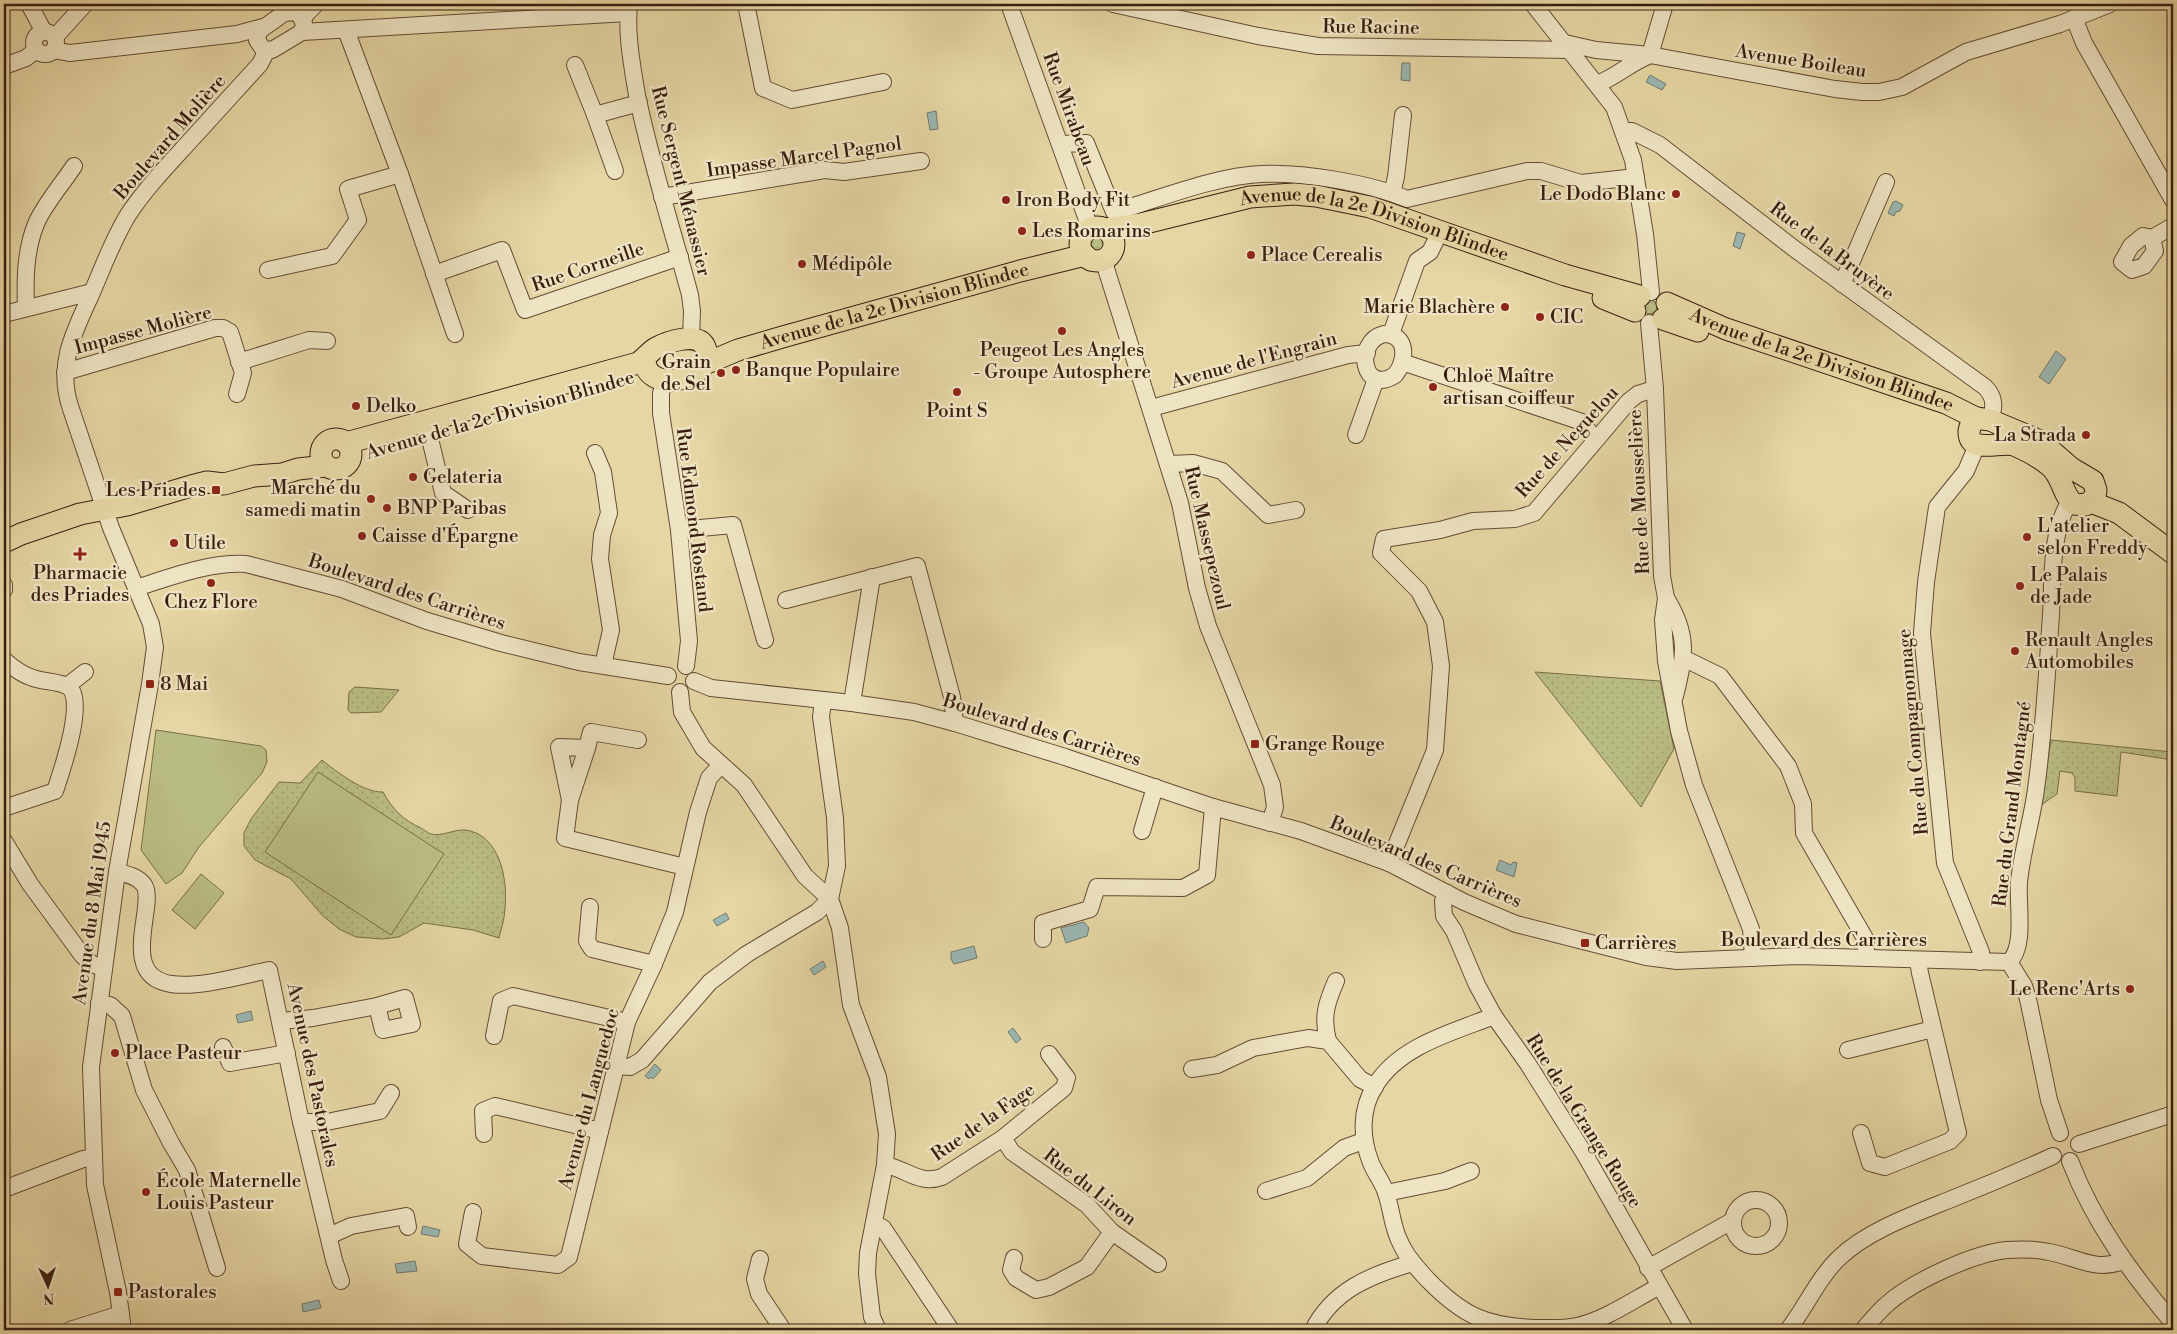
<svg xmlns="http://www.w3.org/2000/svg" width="2177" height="1334" viewBox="0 0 2177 1334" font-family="'Libre Bodoni',serif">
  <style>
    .grass { fill: url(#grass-dots); stroke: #796d49 }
    .green { fill: #b9bc82; stroke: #796d49 }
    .water { fill: #9ab7b1; stroke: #737a71 }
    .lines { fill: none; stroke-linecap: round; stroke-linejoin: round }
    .minor-casing { stroke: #644c35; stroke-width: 18 }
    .major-casing { stroke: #391e10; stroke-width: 23 }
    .minor { stroke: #eee4c3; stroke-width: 16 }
    .major { stroke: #e5d6a3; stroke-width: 21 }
    .poi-dot { fill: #8f2418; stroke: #eee4c3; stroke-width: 2 }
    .labels { text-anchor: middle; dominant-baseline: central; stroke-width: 4.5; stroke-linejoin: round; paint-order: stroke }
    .street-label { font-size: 19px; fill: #391e10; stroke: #eee4c3 }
    .poi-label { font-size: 19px; fill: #391e10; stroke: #eee4c3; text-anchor: start }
  </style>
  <defs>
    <pattern id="grass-dots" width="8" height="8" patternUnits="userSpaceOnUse" patternTransform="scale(1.25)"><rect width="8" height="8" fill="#b9bc82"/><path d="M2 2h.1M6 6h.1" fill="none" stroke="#a0a16f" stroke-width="1.8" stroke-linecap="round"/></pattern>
  </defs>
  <rect width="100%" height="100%" fill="#e5d6a3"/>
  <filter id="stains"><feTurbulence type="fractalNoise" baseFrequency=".004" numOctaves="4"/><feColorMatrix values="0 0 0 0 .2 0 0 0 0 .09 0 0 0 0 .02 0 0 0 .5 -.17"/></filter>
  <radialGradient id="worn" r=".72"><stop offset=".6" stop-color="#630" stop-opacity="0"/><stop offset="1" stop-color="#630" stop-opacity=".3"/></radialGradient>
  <g class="grass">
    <circle cx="1097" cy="244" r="7"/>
    <circle cx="1650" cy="307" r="7"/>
    <path d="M 1535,672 L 1660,681 L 1674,749 L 1641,807 Z"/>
    <path d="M 355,687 L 399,690 L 381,712 L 351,713 L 348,710 L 349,692 Z"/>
    <path d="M 2051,740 L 2173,752 L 2173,760 L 2121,752 L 2117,796 L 2075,791 L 2075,778 L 2072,773 L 2060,771 L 2057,794 L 2041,805 Z"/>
    <path d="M 322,760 C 337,772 364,793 383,792 C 392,809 403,820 421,828 C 424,830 428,833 431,834 C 441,837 455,829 465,830 C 500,834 508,880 505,908 C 505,918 501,929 499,938 L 473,930 L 424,923 L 399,937 L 382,939 L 356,937 L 339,929 L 323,916 L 291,879 L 255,860 L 244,846 L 244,833 L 251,819 L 279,782 L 300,783 Z"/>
  </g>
  <g class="green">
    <path d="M 156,730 L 261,746 L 266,750 L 267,762 L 262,773 L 199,847 L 182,873 L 166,884 L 141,850 Z"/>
    <path d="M 318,772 L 444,854 L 391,935 L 265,852 Z"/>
    <path d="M 201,874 L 224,893 L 195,929 L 172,910 Z"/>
  </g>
  <g class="water">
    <path d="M 1402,63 L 1410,63 L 1410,81 L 1401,80 Z"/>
    <path d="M 1650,75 L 1666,84 L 1662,90 L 1646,82 Z"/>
    <path d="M 936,111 L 938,129 L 930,130 L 927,113 Z"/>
    <path d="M 1896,201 L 1903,205 L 1900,211 L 1896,212 L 1894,216 L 1888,213 L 1893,202 Z"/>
    <path d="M 1737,232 L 1745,234 L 1740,249 L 1733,246 Z"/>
    <path d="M 2056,351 L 2066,359 L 2049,384 L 2039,377 Z"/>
    <path d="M 1500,860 L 1511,865 L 1513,862 L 1517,863 L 1514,877 L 1496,870 Z"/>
    <path d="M 726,913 L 729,919 L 717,926 L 713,920 Z"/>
    <path d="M 1084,922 L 1089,928 L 1087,936 L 1066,943 L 1061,928 Z"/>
    <path d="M 974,946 L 977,958 L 954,964 L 951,959 L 951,952 Z"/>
    <path d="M 823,961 L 826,967 L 814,975 L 810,969 Z"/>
    <path d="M 251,1011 L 253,1020 L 238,1023 L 236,1015 Z"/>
    <path d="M 1013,1028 L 1021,1039 L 1016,1043 L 1008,1032 Z"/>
    <path d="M 655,1064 L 661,1070 L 653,1079 L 651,1077 L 649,1079 L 645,1076 Z"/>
    <path d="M 423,1226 L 440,1230 L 438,1237 L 421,1234 Z"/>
    <path d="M 415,1261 L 417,1271 L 397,1273 L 395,1264 Z"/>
    <path d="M 319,1300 L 321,1308 L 303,1312 L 302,1304 Z"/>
  </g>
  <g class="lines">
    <g class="minor-casing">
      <g id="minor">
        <path d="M 29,4 L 44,32"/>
        <path d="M 629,4 C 626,34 632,65 637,95 C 651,163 672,228 690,295 L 692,311 L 691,339"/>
        <path d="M 746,4 L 763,88 L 792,100 L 883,82"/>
        <path d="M 1009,4 L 1090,228"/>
        <path d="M 1113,4 L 1258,36 L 1318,46 L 1572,50"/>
        <path d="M 1533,4 L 1614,107 L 1633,160 L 1645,234 L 1651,292"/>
        <path d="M 285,13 L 293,12 L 300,15 L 304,24 L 302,32 L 272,50 L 263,49 L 257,40 L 259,31 L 297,4"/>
        <path d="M 2074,18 L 2084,43 L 2173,200"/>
        <path d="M 303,20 L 306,14 L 316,4"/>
        <path d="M 346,30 L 400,174 L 455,334"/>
        <circle cx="45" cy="43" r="11"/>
        <path d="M 302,32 L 628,13"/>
        <path d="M 55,37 L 85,4"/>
        <path d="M 1565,43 L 1596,50 L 1650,55 L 1835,89 L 1862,92 L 1879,92 L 1902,87 L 1966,52 L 2060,24 L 2110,4"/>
        <path d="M 54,50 L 69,53 L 79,52 L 237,34 L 263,27"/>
        <path d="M 1650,55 L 1665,4"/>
        <path d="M 575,65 L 595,115"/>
        <path d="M 4,66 L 26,58 L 36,50"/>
        <path d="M 1597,84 C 1616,77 1630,63 1648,56"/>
        <path d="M 1624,131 L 1632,131 L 1660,145 L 1796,250 L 1985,387 C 1995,397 1995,407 1990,420"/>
        <path d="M 1061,144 L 1086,143 L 1114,212 C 1159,199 1215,176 1261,174 C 1303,172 1369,183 1407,199 L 1527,171 L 1541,171 L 1581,183 L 1636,177"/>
        <path d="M 615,171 L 595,115 L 639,103"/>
        <path d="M 1392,193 L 1396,177 L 1403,115"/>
        <path d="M 662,197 L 825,170 L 844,172 L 921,161"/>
        <path d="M 2152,238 L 2155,251 L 2144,266 L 2132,270 L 2122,262 L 2131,246 L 2143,236 L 2152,238 L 2173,226"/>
        <path d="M 1103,259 L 1180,503 L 1197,588 L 1208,626 L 1272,785 L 1275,807 L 1270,823"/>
        <path d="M 268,270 L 332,256 L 358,220 L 348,189 L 400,174"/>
        <path d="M 434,274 L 502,250 L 525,310 L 680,257"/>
        <path d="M 1842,284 L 1886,182"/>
        <path d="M 26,308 C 25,280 25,251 36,224 C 43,206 63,183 74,166"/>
        <path d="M 4,314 L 92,292"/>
        <path d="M 1649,323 L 1655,389 L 1662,576 L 1666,598 L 1663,620 L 1666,661 L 1679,731 L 1694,785 L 1751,929 L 1753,958"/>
        <path d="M 1384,334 C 1408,334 1407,360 1395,375 C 1363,396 1353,342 1384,334 Z"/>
        <path d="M 1391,334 L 1417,261 L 1430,252 L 1435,242"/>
        <path d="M 239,362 L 309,340 L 327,341"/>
        <path d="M 1402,362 L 1582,422 L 1595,440"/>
        <path d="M 65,372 L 215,328 L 223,328 L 230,332 L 243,373 L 237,394"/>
        <path d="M 665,380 L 661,393 L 661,413 L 679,530 L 689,641 L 686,666"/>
        <path d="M 1151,408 L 1348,355 L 1367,353"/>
        <path d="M 426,422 L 443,493 L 468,510"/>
        <path d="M 1356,435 L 1376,379"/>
        <path d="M 1977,445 L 1966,471 L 1937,507 L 1926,582 L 1922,633 L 1945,863 L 1981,952 L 1980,962"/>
        <path d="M 595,453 L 603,472 L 609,513 L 602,535 L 600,559 L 611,630 L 603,665"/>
        <path d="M 1169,464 L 1193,463 L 1222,471 L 1268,515 L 1296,510"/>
        <path d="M 679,530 L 733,525 L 765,640"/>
        <path d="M 4,585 L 4,590"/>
        <path d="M 136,588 C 171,577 209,562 246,564 L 342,589 L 427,621 L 501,643 L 579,662 L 668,676"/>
        <path d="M 1666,598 C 1689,635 1685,655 1675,696"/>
        <path d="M 786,600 L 917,566 L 952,697 L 955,723"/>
        <path d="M 1683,658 L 1720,676 L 1788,766 L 1803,804 L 1804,833 L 1866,940 L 1866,958"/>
        <path d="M 4,660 C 12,667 23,675 33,678 C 44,682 57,681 67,686 C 88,696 61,773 55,791 L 4,808"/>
        <path d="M 694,681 L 711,688 L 852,703 L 914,712 L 955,723 L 1065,757 L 1213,807 L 1301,831 L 1389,863 L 1464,902 L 1516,924 L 1646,957 L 1677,961 L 1799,956 L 2009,962"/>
        <path d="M 67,686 L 85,672"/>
        <path d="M 823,700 L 821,717 L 835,818 L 837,866 L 830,899 L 840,928 L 851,1005 L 878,1077 L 887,1134 L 885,1165 L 868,1253 L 867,1274 L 872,1317 L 878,1330"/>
        <path d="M 852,703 L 872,577"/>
        <path d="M 638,740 L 591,732 L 587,748 L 559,747 L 570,800 L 565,838 L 685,867"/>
        <path d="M 570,800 L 587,748"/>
        <path d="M 1142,831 L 1155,787"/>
        <path d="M 4,841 L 30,884 L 82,955 L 92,964 L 103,968"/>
        <path d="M 1389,863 L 1435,750 L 1441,666 L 1435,622 L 1419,591 L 1381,553 L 1384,539 L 1440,530 L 1473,521 L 1515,519 L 1534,513 L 1629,401 L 1638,394 L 1655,389"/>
        <path d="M 117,872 C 126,874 138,876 144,885 C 157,904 117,976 171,984 C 200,988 240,976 269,970 L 301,1122 L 334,1260 L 341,1281"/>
        <path d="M 1447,893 L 1443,901 L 1444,916 L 1454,931 L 1477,985 L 1494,1016 L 1528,1064 L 1584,1153 L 1685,1330"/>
        <path d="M 590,907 L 587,941 L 592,949 L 654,964"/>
        <path d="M 1043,939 L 1043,923 L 1090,909 L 1097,887 L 1183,888 L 1207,875 L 1213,807"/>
        <path d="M 2009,962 C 2026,947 2017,904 2019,882 C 2022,851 2032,820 2036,789 C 2044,732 2047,673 2051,615 C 2053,579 2050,532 2070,501"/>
        <path d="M 2009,962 L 2024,986 L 2028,999 L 2049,1100 L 2060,1133"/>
        <path d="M 99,1003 L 110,1005 L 122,1016 L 144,1090 L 171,1143 L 187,1170 L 217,1268"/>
        <path d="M 1494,1016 C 1453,1032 1399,1046 1375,1086 C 1360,1110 1361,1138 1371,1163 C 1375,1173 1383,1183 1386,1193 C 1392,1210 1392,1228 1401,1244 C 1407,1258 1418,1269 1428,1280 C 1463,1316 1486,1326 1535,1328 C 1549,1328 1563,1329 1577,1326 C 1605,1320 1633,1300 1658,1287"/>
        <path d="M 281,1021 L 313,1018 L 377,1006 L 383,1030 L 412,1024 L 405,998 L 377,1006"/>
        <path d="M 494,1036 L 501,1001 L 513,996 L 627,1022"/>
        <path d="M 1328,1041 C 1322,1017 1326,1004 1336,981"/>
        <path d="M 223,1047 L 230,1063 L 287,1053"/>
        <path d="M 1848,1050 L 1933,1029"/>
        <path d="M 616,1066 L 630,1067 L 642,1060 L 710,982 L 747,954 L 817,912 L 830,899 L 805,876 L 744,785 L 703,748 L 682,712 L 680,692"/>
        <path d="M 1192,1069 L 1217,1065 L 1253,1048 L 1308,1038 L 1328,1041 L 1360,1079 L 1375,1087"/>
        <path d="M 301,1122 L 327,1122 L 380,1111 L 391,1093"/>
        <path d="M 1861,1133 L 1870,1163 L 1885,1167 L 1950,1141 L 1958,1133 L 1920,973 L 1918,960"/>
        <path d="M 484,1134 L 483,1111 L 495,1106 L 600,1131"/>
        <path d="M 1003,1138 L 1012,1152 L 1087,1205 L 1112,1232 L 1158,1264"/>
        <path d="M 2079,1144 L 2173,1114"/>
        <path d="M 2070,1161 C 2094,1223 2131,1273 2173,1323"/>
        <path d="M 885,1165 C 907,1169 919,1185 942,1177 L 1003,1138 L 1064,1088 L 1067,1078 L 1049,1054"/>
        <path d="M 4,1189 L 83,1159 L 94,1157"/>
        <path d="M 1266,1191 L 1307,1178 L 1344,1148 L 1363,1141"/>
        <path d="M 1386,1193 L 1445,1181 L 1471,1171"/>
        <circle cx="1756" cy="1223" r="23"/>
        <path d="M 473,1212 L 467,1244 L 482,1256 L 558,1265 L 569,1257 L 627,1022 L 654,964 L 675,912 L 698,812 L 709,778 L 720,766"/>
        <path d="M 874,1223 L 883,1228 L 951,1330"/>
        <path d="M 329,1236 L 351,1226 L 406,1216 L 408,1227"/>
        <path d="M 1014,1258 L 1011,1270 L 1016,1278 L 1036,1290 L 1049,1287 L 1087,1267 L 1112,1232"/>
        <path d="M 760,1259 L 755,1279 L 759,1294 L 783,1330"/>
        <path d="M 1648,1268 L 1732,1221"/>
        <path d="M 70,1330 L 121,1314"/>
        <path d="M 123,1330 L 118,1292 L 95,1185 L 91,1067 L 117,872 L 150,684 L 155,647 L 151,624 L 111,528 L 70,406 C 57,365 73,334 90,297 C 102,270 112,241 128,215 C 145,189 168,165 189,142 C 213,116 236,90 260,64 L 267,50"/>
        <path d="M 1313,1330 C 1333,1290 1371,1275 1412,1263"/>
        <path d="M 1788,1330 C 1806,1307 1818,1278 1839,1258 C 1868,1230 1917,1213 1954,1198 C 1987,1185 2020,1171 2053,1156"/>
        <path d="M 1863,1330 C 1870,1322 1878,1312 1886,1305 C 1911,1282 1974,1253 2007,1250 C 2021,1249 2036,1249 2049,1252 C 2077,1257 2095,1272 2123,1261"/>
      </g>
    </g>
    <g class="major-casing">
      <g id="major">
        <circle cx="1097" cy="244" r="17"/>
        <path id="s1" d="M 1106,229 L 1141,224 L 1250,197 L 1294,194 L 1316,196 L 1370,207 L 1565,275 L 1640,296"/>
        <path d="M 1603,298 L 1635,311"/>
        <path id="s2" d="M 1667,303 L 1726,329 L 1946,403 L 1976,418"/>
        <path d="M 1663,319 L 1698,331"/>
        <path id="s3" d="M 707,363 L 738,350 L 786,336 L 1020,271 L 1085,255"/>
        <path d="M 1976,418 L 1990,420 L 2040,441 L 2071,468 L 2093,481 L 2096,490 L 2095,497 L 2086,505 L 2074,504 C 2062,495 2063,477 2050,466 C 2040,458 2026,450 2014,445 C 2000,441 1968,455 1969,431 C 1970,425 1972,422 1976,418 Z"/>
        <circle cx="336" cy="454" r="15"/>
        <path d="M 346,443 L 638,363 C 645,359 649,352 656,348 C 667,342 698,331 705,347 C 719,379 643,397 645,358"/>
        <path d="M 2091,502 L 2119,513 L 2173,553"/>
        <path d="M 4,542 L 21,534 L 80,514 L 127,505 L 191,486 L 207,482 L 224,484 L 254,476 L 282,474 L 298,469 L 326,466"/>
      </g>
    </g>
    <use href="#minor" class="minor"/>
    <use href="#major" class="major"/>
  </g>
  <g class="poi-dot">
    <circle cx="1676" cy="194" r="5"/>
    <circle cx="1006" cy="200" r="5"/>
    <circle cx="1022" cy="231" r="5"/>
    <circle cx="1251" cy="255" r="5"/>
    <circle cx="802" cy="264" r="5"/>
    <circle cx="1505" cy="307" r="5"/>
    <circle cx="1540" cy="317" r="5"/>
    <circle cx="1062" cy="331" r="5"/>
    <circle cx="736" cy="370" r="5"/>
    <circle cx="721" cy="373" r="5"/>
    <circle cx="1433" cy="387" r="5"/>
    <circle cx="957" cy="392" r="5"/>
    <circle cx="356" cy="406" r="5"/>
    <circle cx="2086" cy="435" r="5"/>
    <circle cx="413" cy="477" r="5"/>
    <rect x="211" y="485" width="10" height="10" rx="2.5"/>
    <circle cx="371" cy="499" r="5"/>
    <circle cx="387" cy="508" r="5"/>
    <circle cx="362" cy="536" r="5"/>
    <circle cx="2027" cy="537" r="5"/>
    <circle cx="174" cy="543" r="5"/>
    <path d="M77.5 546.5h5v5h5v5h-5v5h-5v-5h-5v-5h5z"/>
    <circle cx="211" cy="583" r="5"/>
    <circle cx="2020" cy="586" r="5"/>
    <circle cx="2015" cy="651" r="5"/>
    <rect x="145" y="679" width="10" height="10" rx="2.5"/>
    <rect x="1250" y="739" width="10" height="10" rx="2.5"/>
    <rect x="1580" y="938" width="10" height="10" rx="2.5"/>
    <circle cx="2130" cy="989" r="5"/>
    <circle cx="115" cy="1053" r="5"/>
    <circle cx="146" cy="1192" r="5"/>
    <rect x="113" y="1287" width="10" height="10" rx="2.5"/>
  </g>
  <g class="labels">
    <g class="street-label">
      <text transform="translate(1371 27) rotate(1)">Rue Racine</text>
      <text transform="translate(1801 61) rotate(9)">Avenue Boileau</text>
      <text transform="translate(1069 109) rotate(70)">Rue Mirabeau</text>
      <text transform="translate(170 137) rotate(-49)">Boulevard Molière</text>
      <text transform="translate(804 157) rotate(-8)">Impasse Marcel Pagnol</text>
      <text transform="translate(681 181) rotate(76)">Rue Sergent Ménassier</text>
      <text stroke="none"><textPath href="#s1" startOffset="276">Avenue de la 2e Division Blindee</textPath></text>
      <text transform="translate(1832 251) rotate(37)">Rue de la Bruyère</text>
      <text transform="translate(588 267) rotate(-19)">Rue Corneille</text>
      <text stroke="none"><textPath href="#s3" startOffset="196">Avenue de la 2e Division Blindee</textPath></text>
      <text transform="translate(143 330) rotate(-15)">Impasse Molière</text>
      <text transform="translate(1254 360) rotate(-15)">Avenue de l'Engrain</text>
      <text stroke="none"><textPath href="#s2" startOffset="165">Avenue de la 2e Division Blindee</textPath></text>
      <text transform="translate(500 415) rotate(-16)">Avenue de la 2e Division Blindee</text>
      <text transform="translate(1567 442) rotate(-48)">Rue de Neguelou</text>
      <text transform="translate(1639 492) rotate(-93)">Rue de Mousselière</text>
      <text transform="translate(694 520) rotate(83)">Rue Edmond Rostand</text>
      <text transform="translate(1207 538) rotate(77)">Rue Massepezoul</text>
      <text transform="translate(407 592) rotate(18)">Boulevard des Carrières</text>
      <text transform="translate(1042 730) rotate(17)">Boulevard des Carrières</text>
      <text transform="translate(1913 732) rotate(-95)">Rue du Compagnonnage</text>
      <text transform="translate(2012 804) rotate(-83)">Rue du Grand Montagné</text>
      <text transform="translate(1426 862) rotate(23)">Boulevard des Carrières</text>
      <text transform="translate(92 913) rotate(-82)">Avenue du 8 Mai 1945</text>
      <text x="1824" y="940">Boulevard des Carrières</text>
      <text transform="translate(313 1075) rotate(78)">Avenue des Pastorales</text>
      <text transform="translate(589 1099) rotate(-75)">Avenue du Languedoc</text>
      <text transform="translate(1584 1121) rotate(58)">Rue de la Grange Rouge</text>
      <text transform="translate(983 1122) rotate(-35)">Rue de la Fage</text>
      <text transform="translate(1090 1187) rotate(38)">Rue du Liron</text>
    </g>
    <g class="poi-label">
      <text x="1666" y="194" text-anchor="end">Le Dodo Blanc</text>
      <text x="1016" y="200">Iron Body Fit</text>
      <text x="1032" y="231">Les Romarins</text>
      <text x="1261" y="255">Place Cerealis</text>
      <text x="812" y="264">Médipôle</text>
      <text x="1495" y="307" text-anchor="end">Marie Blachère</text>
      <text x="1550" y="317">CIC</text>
      <text x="1062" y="350" text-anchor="middle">Peugeot Les Angles<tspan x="1062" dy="22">- Groupe Autosphere</tspan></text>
      <text x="711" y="362" text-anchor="end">Grain<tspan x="711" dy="22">de Sel</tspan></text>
      <text x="746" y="370">Banque Populaire</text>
      <text x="1443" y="376">Chloë Maître<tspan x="1443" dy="22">artisan coiffeur</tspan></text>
      <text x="366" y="406">Delko</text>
      <text x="957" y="411" text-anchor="middle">Point S</text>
      <text x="2076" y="435" text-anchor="end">La Strada</text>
      <text x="423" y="477">Gelateria</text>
      <text x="361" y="488" text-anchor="end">Marché du<tspan x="361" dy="22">samedi matin</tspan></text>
      <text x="206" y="490" text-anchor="end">Les Priades</text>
      <text x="397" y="508">BNP Paribas</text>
      <text x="2037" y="526">L'atelier<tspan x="2037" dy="22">selon Freddy</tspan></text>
      <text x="372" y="536">Caisse d'Épargne</text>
      <text x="184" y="543">Utile</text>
      <text x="80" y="573" text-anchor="middle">Pharmacie<tspan x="80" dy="22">des Priades</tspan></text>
      <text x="2030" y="575">Le Palais<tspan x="2030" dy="22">de Jade</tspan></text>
      <text x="211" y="602" text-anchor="middle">Chez Flore</text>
      <text x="2025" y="640">Renault Angles<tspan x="2025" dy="22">Automobiles</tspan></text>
      <text x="160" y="684">8 Mai</text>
      <text x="1265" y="744">Grange Rouge</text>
      <text x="1595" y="943">Carrières</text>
      <text x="2120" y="989" text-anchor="end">Le Renc'Arts</text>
      <text x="125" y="1053">Place Pasteur</text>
      <text x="156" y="1181">École Maternelle<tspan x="156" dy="22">Louis Pasteur</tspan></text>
      <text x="128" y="1292">Pastorales</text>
    </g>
  </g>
  <rect width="2177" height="1334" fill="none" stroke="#e5d6a3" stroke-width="20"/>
  <rect x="5" y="5" width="2167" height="1324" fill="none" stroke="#391e10" stroke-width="2.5"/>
  <rect x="10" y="10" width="2157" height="1314" fill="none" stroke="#391e10"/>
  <g transform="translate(48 1286) rotate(177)" stroke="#eee4c3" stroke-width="4" paint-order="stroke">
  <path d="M0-4L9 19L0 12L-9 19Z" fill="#391e10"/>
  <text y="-8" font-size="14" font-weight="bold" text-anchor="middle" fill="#391e10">N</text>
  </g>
  <rect width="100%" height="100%" filter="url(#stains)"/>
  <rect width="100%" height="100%" fill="url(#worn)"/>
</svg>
